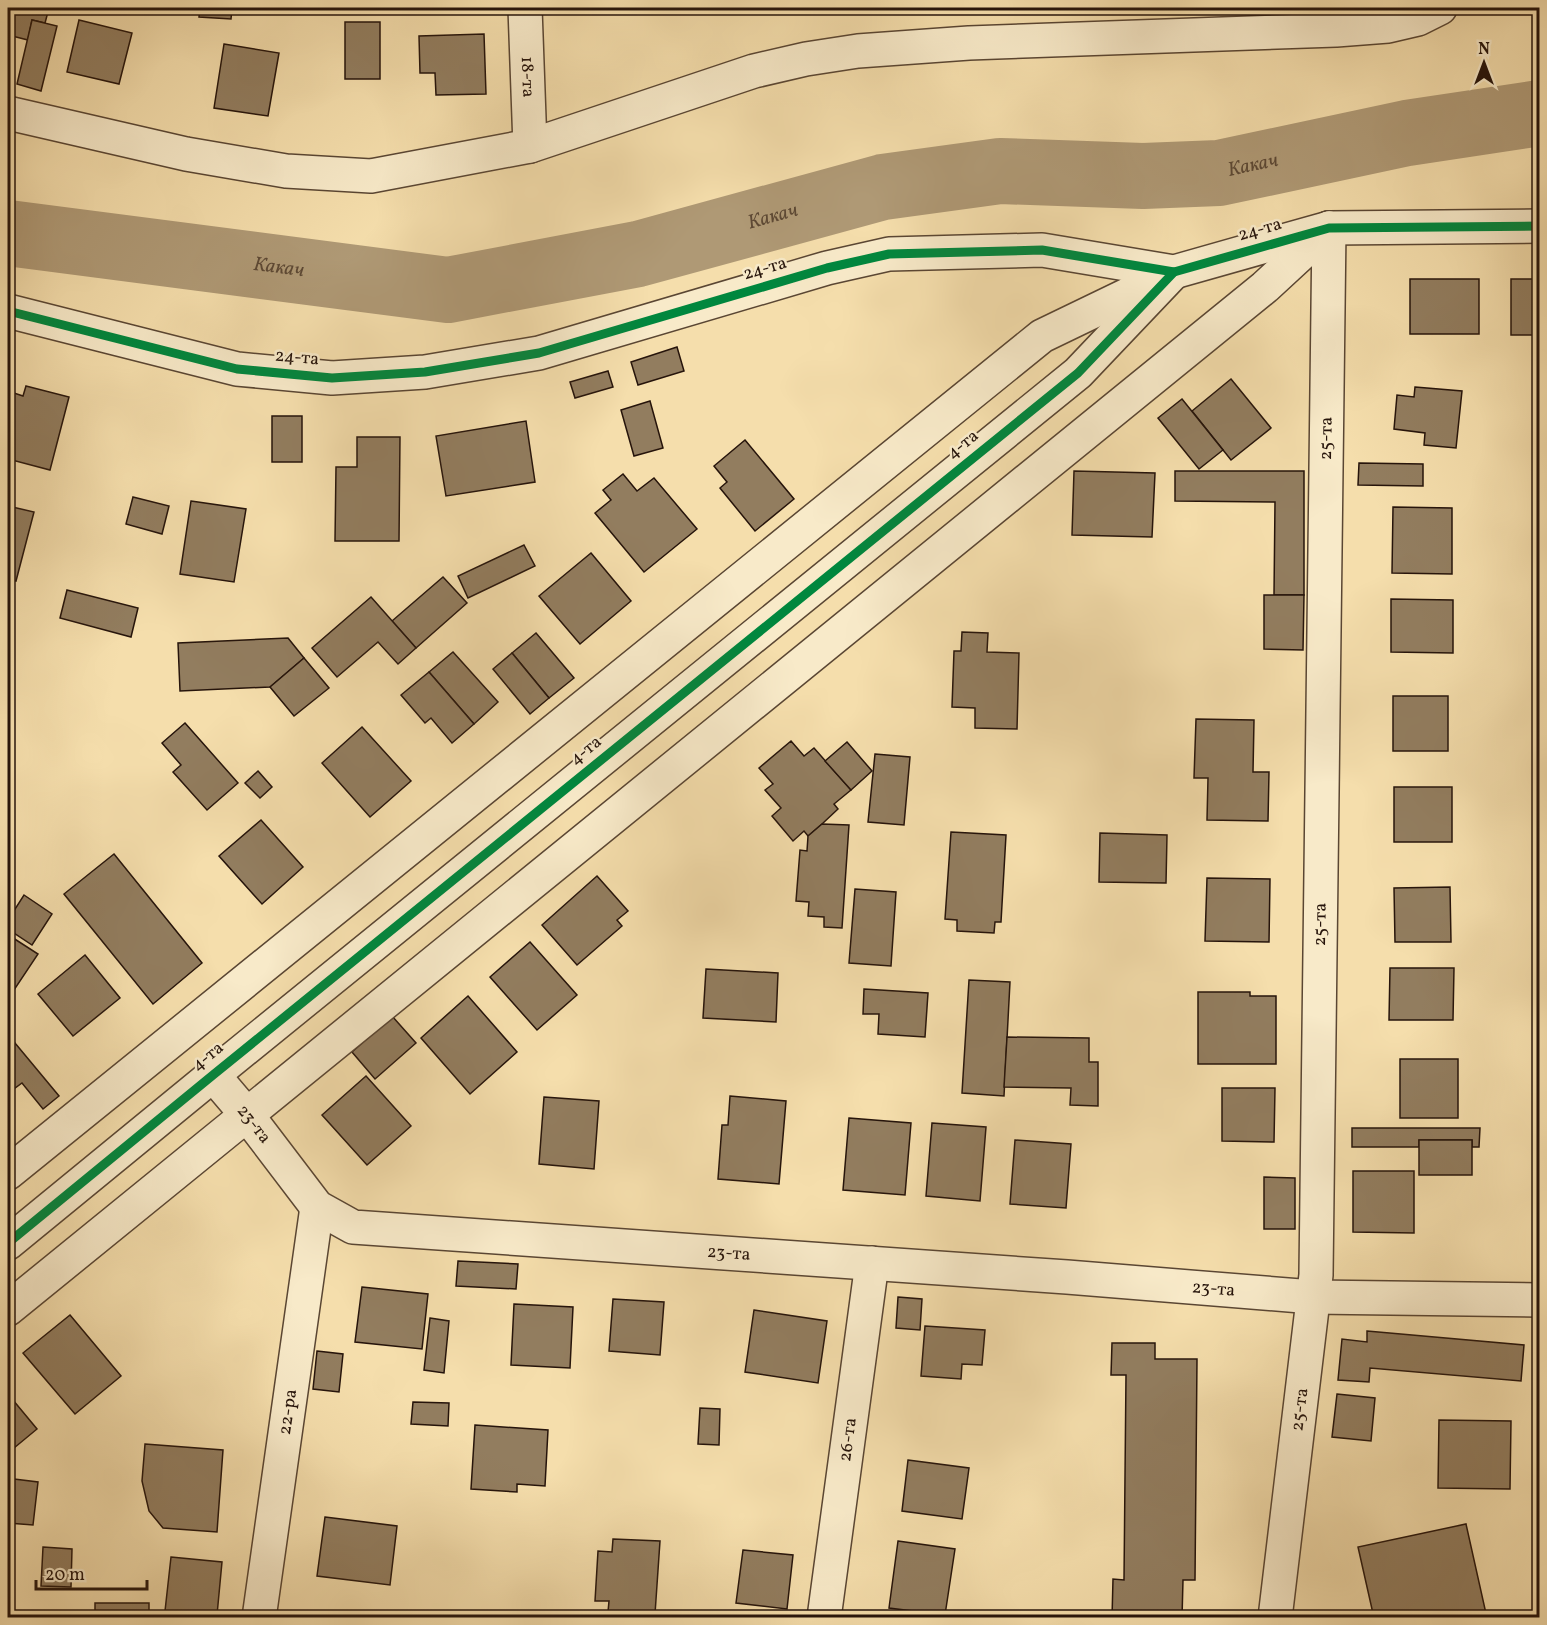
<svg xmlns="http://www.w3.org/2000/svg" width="1547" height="1625" viewBox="0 0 1547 1625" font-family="Vollkorn,serif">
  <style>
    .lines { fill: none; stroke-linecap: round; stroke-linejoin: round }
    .river { stroke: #af9975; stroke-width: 66 }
    .building { fill: #927d5f; stroke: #26140b; stroke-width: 1.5 }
    .minor-casing { stroke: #5a4633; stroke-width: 36 }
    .minor { stroke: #f8eac9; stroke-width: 33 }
    .cycleway-casing { stroke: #f8eac9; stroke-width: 13 }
    .cycleway { stroke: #00873e; stroke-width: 9 }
    .labels { text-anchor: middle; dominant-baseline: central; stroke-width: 5; stroke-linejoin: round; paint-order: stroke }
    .street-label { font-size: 18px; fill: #26140b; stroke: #f8eac9 }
    .water-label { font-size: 20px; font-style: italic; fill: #5d4935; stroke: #f8eac9 }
  </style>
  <rect width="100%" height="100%" fill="#f5deac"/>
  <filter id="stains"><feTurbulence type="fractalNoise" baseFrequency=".00333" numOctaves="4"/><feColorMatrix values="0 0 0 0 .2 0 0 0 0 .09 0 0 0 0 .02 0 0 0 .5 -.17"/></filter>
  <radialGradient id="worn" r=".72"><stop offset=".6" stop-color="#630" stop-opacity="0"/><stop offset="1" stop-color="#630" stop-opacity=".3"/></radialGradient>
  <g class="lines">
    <path class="river" id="s1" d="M 8,233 L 448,290 L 638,254 L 883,187 L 1000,171 L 1143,176 L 1219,173 L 1407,133 L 1540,113"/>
  </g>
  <g class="building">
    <path d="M 11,8 L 49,8 L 45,23 L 32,20 L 28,40 L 8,35 L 8,23 Z"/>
    <path d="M 200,8 L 232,8 L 231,19 L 199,17 Z"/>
    <path d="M 32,20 L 57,26 L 41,91 L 17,84 Z"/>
    <path d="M 79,20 L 132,33 L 119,84 L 67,72 Z"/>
    <rect x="345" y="22" width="35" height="57"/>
    <path d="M 484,34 L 486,94 L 436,95 L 435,73 L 420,73 L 419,36 Z"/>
    <path d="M 224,44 L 279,53 L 268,116 L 214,108 Z"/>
    <rect x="1410" y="279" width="69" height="55"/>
    <rect x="1511" y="279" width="29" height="56"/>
    <path d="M 677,347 L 684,371 L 638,385 L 631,362 Z"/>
    <path d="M 608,371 L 613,387 L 575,398 L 570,382 Z"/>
    <path d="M 1231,379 L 1271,428 L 1231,460 L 1192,411 Z"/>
    <path d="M 26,386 L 69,397 L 50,470 L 8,459 L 8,391 L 23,396 Z"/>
    <path d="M 1415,387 L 1462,391 L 1456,448 L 1424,445 L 1425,433 L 1394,429 L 1397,395 L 1414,397 Z"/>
    <path d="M 1537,387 L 1540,387 L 1540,452 L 1536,452 Z"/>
    <path d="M 1182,399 L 1223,450 L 1199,469 L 1158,418 Z"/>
    <path d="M 650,401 L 663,448 L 634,456 L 621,410 Z"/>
    <rect x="272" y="416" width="30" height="46"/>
    <path d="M 526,421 L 535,482 L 446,496 L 436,436 Z"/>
    <path d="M 357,437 L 400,437 L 399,541 L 335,541 L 336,467 L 357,467 Z"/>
    <path d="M 745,440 L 794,499 L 755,531 L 720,488 L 727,482 L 714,466 Z"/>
    <path d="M 1359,463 L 1423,464 L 1423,486 L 1358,485 Z"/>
    <path d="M 1074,471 L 1155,473 L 1152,537 L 1072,535 Z"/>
    <path d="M 1175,471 L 1304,471 L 1304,595 L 1274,595 L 1275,502 L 1175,501 Z"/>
    <path d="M 623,474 L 637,491 L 654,478 L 697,529 L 644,572 L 595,513 L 611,500 L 603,490 Z"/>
    <path d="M 133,497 L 169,506 L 162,534 L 126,524 Z"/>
    <path d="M 191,501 L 246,509 L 234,582 L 180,574 Z"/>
    <path d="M 8,506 L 34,512 L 16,581 L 8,579 Z"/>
    <path d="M 1393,507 L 1452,508 L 1452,574 L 1392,573 Z"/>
    <path d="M 524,545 L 535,566 L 468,598 L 458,576 Z"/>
    <path d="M 591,553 L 631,601 L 580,644 L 539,596 Z"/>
    <path d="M 443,577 L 467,603 L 416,648 L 392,621 Z"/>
    <path d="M 67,590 L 138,608 L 131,637 L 60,618 Z"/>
    <path d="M 1264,595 L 1304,595 L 1303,650 L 1264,649 Z"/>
    <path d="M 371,597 L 416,648 L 398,664 L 378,642 L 337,677 L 312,648 Z"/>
    <path d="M 1391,599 L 1453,600 L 1453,653 L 1391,652 Z"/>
    <path d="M 962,632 L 988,633 L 987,652 L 1019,653 L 1017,729 L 975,728 L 975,708 L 952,707 L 954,651 L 961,651 Z"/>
    <path d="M 536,633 L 574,678 L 549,698 L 512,653 Z"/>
    <path d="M 288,638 L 304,658 L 270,687 L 180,691 L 178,643 Z"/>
    <path d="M 453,652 L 498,702 L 474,724 L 429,672 Z"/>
    <path d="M 512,653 L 549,698 L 530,714 L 493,669 Z"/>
    <path d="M 304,658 L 329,688 L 294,716 L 270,687 Z"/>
    <path d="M 429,672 L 474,724 L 452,743 L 431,718 L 425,723 L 401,695 Z"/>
    <rect x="1393" y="696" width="55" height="55"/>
    <path d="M 1196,719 L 1254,720 L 1253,772 L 1269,772 L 1268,821 L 1207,820 L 1208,778 L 1194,778 Z"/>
    <path d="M 185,723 L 238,783 L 207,810 L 173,772 L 181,765 L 162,743 Z"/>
    <path d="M 362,727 L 411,781 L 370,817 L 322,763 Z"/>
    <path d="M 791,741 L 804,756 L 814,748 L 851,790 L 834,804 L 838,809 L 822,824 L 808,836 L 804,831 L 793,841 L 772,816 L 781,808 L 765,790 L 773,784 L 759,768 Z"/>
    <path d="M 847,742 L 872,771 L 851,790 L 825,761 Z"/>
    <path d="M 875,754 L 910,757 L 904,825 L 868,822 Z"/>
    <path d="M 258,771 L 272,787 L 260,798 L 245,783 Z"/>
    <rect x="1394" y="787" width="58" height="55"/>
    <path d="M 261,820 L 303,867 L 262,904 L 219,856 Z"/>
    <path d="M 822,824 L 849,825 L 842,928 L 824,927 L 824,917 L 808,916 L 809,902 L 796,901 L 800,850 L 807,851 L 808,836 Z"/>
    <path d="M 951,832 L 1006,835 L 1001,922 L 995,922 L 994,933 L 957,931 L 957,920 L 945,919 Z"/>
    <path d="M 1100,833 L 1167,835 L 1166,883 L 1099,882 Z"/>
    <path d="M 114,854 L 202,963 L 153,1004 L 64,894 Z"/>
    <path d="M 597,876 L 628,911 L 617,920 L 622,926 L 577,965 L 542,925 Z"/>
    <path d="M 1207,878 L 1270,879 L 1269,942 L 1205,941 Z"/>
    <path d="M 1450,887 L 1451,942 L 1395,942 L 1394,888 Z"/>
    <path d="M 855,889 L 896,892 L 891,966 L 849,963 Z"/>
    <path d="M 24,895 L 52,914 L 32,945 L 8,929 L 8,920 Z"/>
    <path d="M 10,936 L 38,954 L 14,990 L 8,986 L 8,940 Z"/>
    <path d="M 530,942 L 577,995 L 537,1030 L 490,977 Z"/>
    <path d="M 85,955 L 120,998 L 73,1036 L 38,994 Z"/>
    <path d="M 1390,968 L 1454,968 L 1453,1020 L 1389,1020 Z"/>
    <path d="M 706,969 L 778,973 L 776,1022 L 703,1018 Z"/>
    <path d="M 969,980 L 1010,982 L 1004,1096 L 962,1093 Z"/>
    <path d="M 864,989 L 928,993 L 925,1037 L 878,1034 L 879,1014 L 863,1014 Z"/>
    <path d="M 1198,992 L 1250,992 L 1250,996 L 1276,996 L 1276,1064 L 1198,1064 Z"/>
    <path d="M 468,996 L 517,1052 L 470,1094 L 421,1038 Z"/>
    <path d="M 392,1016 L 416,1043 L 375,1079 L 352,1052 Z"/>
    <path d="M 10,1037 L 59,1096 L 43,1109 L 22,1083 L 11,1091 L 8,1088 L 8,1039 Z"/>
    <path d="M 1007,1037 L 1089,1038 L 1089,1062 L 1098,1062 L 1098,1106 L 1070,1105 L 1071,1088 L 1004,1087 Z"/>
    <rect x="1400" y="1059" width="58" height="59"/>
    <path d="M 366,1076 L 411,1126 L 367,1165 L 322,1115 Z"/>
    <path d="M 1222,1088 L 1275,1088 L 1274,1142 L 1222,1141 Z"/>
    <path d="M 730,1096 L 786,1101 L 779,1184 L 718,1179 L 722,1125 L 728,1125 Z"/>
    <path d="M 544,1097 L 599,1101 L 594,1169 L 539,1164 Z"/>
    <path d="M 849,1118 L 911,1123 L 905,1195 L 843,1190 Z"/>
    <path d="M 932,1123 L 986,1127 L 980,1201 L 926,1196 Z"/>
    <path d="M 1352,1128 L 1480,1128 L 1479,1147 L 1472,1147 L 1472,1140 L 1419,1140 L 1419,1147 L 1352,1147 Z"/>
    <path d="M 1015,1140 L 1071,1144 L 1066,1208 L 1010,1204 Z"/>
    <rect x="1419" y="1140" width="53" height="35"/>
    <path d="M 1353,1171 L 1414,1171 L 1414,1233 L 1353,1232 Z"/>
    <path d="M 1264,1177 L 1295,1178 L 1295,1229 L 1264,1229 Z"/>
    <path d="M 458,1261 L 518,1264 L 516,1289 L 456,1286 Z"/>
    <path d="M 362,1287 L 428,1294 L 422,1349 L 355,1342 Z"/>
    <path d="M 898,1297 L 922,1299 L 920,1330 L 896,1328 Z"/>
    <path d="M 613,1299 L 664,1302 L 660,1355 L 609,1351 Z"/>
    <path d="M 514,1304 L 573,1307 L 570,1368 L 511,1365 Z"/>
    <path d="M 754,1310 L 827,1321 L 818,1383 L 745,1372 Z"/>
    <path d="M 70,1315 L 121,1376 L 75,1414 L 23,1353 Z"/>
    <path d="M 430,1318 L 449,1321 L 444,1373 L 424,1370 Z"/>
    <path d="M 925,1326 L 985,1330 L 982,1365 L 962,1364 L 961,1379 L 921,1376 Z"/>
    <path d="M 1367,1331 L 1524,1345 L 1521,1381 L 1370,1368 L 1369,1382 L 1338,1380 L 1342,1339 L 1367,1342 Z"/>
    <path d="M 1112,1343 L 1155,1343 L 1155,1359 L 1197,1359 L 1195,1580 L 1183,1580 L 1182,1618 L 1112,1618 L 1113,1579 L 1124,1580 L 1126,1375 L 1111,1375 Z"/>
    <path d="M 317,1351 L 343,1354 L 339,1392 L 313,1389 Z"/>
    <path d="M 8,1394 L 37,1429 L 8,1453 Z"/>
    <path d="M 1337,1394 L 1375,1398 L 1371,1441 L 1332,1437 Z"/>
    <path d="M 413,1402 L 449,1403 L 448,1426 L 411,1424 Z"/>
    <path d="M 700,1408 L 720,1409 L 719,1445 L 698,1444 Z"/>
    <path d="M 1439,1420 L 1511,1421 L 1510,1489 L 1438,1488 Z"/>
    <path d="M 475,1425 L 548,1430 L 545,1486 L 517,1484 L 517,1492 L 471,1489 Z"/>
    <path d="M 145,1444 L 223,1450 L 217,1532 L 163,1528 L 149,1511 L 142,1481 Z"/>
    <path d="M 908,1460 L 969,1468 L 962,1519 L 902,1511 Z"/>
    <path d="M 14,1479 L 38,1482 L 33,1525 L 8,1523 L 8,1481 Z"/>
    <path d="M 325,1517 L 397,1526 L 390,1585 L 317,1576 Z"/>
    <path d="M 1466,1524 L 1487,1618 L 1374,1618 L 1358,1547 Z"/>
    <path d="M 8,1530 L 14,1531 L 8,1585 Z"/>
    <path d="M 613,1539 L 660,1541 L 655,1614 L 608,1612 L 609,1601 L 595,1601 L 598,1551 L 612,1552 Z"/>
    <path d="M 898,1541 L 955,1549 L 945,1615 L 889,1608 Z"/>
    <path d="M 43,1547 L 72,1549 L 71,1587 L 41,1586 Z"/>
    <path d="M 743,1550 L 793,1555 L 787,1609 L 736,1603 Z"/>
    <path d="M 171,1557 L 222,1562 L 217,1615 L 165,1611 Z"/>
    <rect x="95" y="1603" width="54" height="15"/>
    <path d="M 1540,1609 L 1540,1618 L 1522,1618 L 1521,1614 Z"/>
  </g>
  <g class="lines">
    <g class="minor-casing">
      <g id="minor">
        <path id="s2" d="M 525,8 L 530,146"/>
        <path d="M 8,113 L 186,154 L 286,171 L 371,176 L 530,146 L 754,71 L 806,59 L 858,51 L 969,43 L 1336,30 L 1388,26 L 1418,19 L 1440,8"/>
        <path d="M 8,311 L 237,369 L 332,378 L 425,372 L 539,353 L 827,268 L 889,254 L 1042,250 L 1174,272 L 1329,228 L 1540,226"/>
        <path id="s3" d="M 213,1075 L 247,1115 L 317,1207 L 353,1227 L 1067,1277 L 1313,1297 L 1540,1300"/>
        <path d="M 8,1173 L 1042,336 L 1156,281"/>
        <path d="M 8,1243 L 213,1075 L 1078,373 L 1174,272"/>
        <path d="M 8,1309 L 1265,287 L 1329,228"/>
        <path id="s4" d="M 259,1618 L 317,1207"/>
        <path id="s5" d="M 824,1618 L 872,1263"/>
        <path id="s6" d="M 1275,1618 L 1316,1275 L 1329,228"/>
      </g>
    </g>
    <use href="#minor" class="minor"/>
    <g class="cycleway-casing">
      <g id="cycleway">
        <path d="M 8,311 L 237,369 L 332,378 L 425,372 L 539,353 L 827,268 L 889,254 L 1042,250 L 1174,272 L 1329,228 L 1540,226"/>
        <path d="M 8,1243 L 213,1075 L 1078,373 L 1174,272"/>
      </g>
    </g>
    <use href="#cycleway" class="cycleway"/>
  </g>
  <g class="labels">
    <g class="street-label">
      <text stroke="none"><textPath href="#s2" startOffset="69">18-та</textPath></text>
      <text transform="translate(1260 230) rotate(-16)">24-та</text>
      <text transform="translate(765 269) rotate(-16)">24-та</text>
      <text transform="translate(297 358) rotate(5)">24-та</text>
      <text stroke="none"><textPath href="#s6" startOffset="1182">25-та</textPath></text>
      <text transform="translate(963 445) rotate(-39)">4-та</text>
      <text transform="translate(586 751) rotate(-39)">4-та</text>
      <text stroke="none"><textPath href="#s6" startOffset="696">25-та</textPath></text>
      <text transform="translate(208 1057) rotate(-39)">4-та</text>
      <text stroke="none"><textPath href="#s3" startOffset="64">23-та</textPath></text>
      <text stroke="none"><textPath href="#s3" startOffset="586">23-та</textPath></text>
      <text stroke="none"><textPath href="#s3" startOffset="1072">23-та</textPath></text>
      <text stroke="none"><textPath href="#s6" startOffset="210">25-та</textPath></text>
      <text stroke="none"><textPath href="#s4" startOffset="208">22-ра</textPath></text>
      <text stroke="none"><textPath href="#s5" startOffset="180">26-та</textPath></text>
    </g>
    <g class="water-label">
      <text stroke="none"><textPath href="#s1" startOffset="1263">Какач</textPath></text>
      <text stroke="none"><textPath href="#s1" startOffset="777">Какач</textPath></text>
      <text stroke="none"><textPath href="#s1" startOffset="273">Какач</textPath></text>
    </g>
  </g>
  <rect width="1547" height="1625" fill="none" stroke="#f5deac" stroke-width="30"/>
  <rect x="9" y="9" width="1529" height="1607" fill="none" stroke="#26140b" stroke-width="3"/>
  <rect x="15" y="15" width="1517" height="1595" fill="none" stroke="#26140b" stroke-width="1.5"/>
  <g transform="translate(1484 63)" stroke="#f8eac9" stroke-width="4.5" paint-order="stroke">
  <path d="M0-4.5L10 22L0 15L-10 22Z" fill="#26140b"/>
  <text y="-9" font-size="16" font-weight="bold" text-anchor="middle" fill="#26140b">N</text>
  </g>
  <path d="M36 1580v9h111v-9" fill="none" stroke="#26140b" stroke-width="3"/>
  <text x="45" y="1580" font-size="18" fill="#26140b" stroke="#f8eac9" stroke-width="4.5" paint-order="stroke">20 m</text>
  <rect width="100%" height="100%" filter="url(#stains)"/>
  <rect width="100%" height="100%" fill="url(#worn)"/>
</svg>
